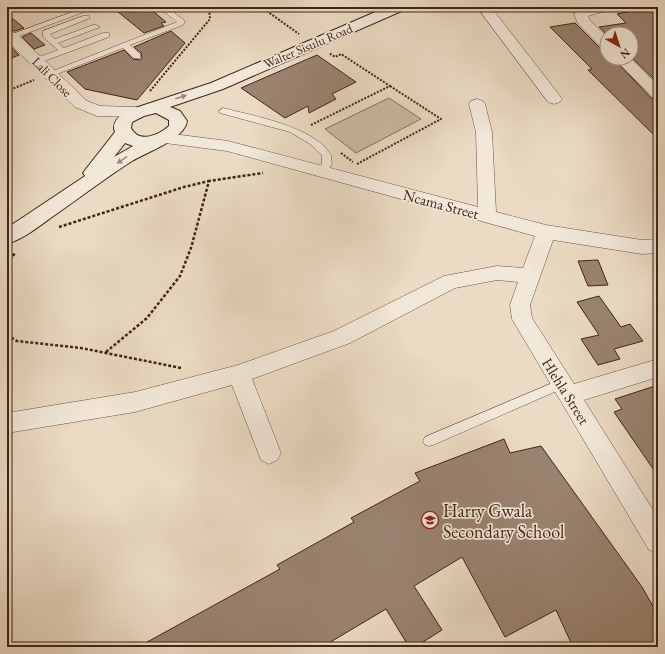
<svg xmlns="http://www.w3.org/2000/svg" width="665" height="654" viewBox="0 0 665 654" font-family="'EB Garamond',serif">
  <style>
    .green { fill: #cebca6; stroke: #88705e }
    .building { fill: #9a8370; stroke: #422316 }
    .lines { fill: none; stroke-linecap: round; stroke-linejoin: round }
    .lane-casing { stroke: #6c5142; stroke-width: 1 }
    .street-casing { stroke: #6c5142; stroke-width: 1 }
    .secondary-casing { stroke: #422316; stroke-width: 2 }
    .path-far1 { stroke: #422316; stroke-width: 2; stroke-dasharray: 2 1.5; stroke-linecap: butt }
    .path { stroke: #422316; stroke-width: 2.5; stroke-dasharray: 3 2; stroke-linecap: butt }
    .lane { fill: #f2e8d9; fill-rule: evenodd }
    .street { fill: #f2e8d9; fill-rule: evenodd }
    .secondary { fill: #f2e8d9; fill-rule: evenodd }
    .oneway { fill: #9a8678 }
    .labels { text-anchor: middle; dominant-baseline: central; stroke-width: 3.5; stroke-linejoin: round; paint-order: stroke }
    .far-street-label { font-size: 13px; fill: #422316; stroke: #f2e8d9 }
    .street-label { font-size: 15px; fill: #422316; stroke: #f2e8d9 }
    .near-poi-label { font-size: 18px; fill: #422316; stroke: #f2e8d9; text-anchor: start }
  </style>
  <rect width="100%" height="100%" fill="#ebdbc4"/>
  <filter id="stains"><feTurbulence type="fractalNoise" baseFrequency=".005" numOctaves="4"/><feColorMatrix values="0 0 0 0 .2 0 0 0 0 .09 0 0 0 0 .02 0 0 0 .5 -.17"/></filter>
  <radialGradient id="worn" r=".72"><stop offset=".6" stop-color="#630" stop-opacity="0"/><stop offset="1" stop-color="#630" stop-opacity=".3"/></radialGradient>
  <path class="green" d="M 389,98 L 421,119 L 356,153 L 325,129 Z"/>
  <g class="building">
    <path d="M 112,7 L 148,7 L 166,22 L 161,23 L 164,26 L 144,33 Z"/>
    <path d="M 652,7 L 658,7 L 658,83 L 631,57 L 631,34 L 607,35 L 599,27 L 626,23 L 617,14 Z"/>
    <path d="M 7,14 L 24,28 L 15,31 L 7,31 Z"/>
    <path d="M 575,23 L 601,49 L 607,50 L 607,58 L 613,58 L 651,98 L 658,100 L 658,139 L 588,70 L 592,69 L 550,27 Z"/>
    <path d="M 171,31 L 185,43 L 137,100 L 85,89 L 67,72 L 124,50 L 133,59 L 140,60 L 142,58 L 141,53 L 134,47 Z"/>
    <path d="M 31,33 L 45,45 L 34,49 L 22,37 Z"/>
    <path d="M 7,43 L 19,55 L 7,60 Z"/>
    <path d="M 317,55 L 356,82 L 332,94 L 336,99 L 309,113 L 308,106 L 285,118 L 241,88 Z"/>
    <path d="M 598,260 L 608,285 L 588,286 L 578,261 Z"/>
    <path d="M 599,296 L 621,327 L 630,324 L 643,341 L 614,349 L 620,359 L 598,365 L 581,339 L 599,335 L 577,302 Z"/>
    <path d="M 658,385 L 658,476 L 614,412 L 622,409 L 615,399 Z"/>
    <path d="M 504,439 L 510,453 L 541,446 L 642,587 L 658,615 L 658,647 L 573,647 L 556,610 L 505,637 L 462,557 L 414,586 L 442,630 L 415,647 L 409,647 L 386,609 L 322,647 L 138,647 L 280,569 L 277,565 L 354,522 L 351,518 L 420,481 L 415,473 Z"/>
  </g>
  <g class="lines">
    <g class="lane-casing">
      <g id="lane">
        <path d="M 86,7 L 97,7 L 14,38 L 11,38 L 7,36 Z"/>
        <path d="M 158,7 L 167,7 L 185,21 L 183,25 L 130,45 L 140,54 L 140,58 L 134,58 L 123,48 L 52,76 L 49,76 L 45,74 L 177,22 Z"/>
        <path d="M 83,16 L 89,16 L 90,18 L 50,34 L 55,39 L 93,25 L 96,25 L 100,27 L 58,43 L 64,48 L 103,33 L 109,33 L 109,37 L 39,63 L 33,63 L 33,59 L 58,50 L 43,37 L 43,31 Z"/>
        <path d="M 223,108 C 254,116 310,126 329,152 C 332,155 331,160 332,164 L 325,174 L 319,174 L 317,172 L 322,164 L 322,155 L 310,144 L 290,132 L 220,113 L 219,111 Z"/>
        <path d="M 562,379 L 566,381 L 568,384 L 566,387 L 433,445 L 429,446 L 425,445 L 423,441 L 425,437 Z"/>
      </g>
    </g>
    <g class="street-casing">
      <g id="street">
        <path d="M 477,7 L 491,7 L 560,96 L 562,99 L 560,102 L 554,104 L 548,102 Z"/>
        <path d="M 583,7 L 611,7 L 609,10 L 588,16 L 590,20 L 607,37 L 607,49 L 602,48 L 578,24 L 574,14 Z"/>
        <path d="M 11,32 L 16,33 L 87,101 L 100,106 L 136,107 L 142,109 L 144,112 L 142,115 L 136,117 L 97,116 L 75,107 L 7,41 L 7,33 Z"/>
        <path d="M 614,58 L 630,58 L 658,85 L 658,99 L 652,97 Z"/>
        <path d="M 477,99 L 483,101 L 485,104 L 492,132 L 496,212 L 546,225 L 642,240 L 658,239 L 658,253 L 642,254 L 553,240 L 530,305 L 532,318 L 574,384 L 658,359 L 658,377 L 584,400 L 658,518 L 658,553 L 649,550 L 512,319 L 510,305 L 518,282 L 497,280 L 455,288 L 350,343 L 252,379 L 281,453 L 277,460 L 269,464 L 261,460 L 232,385 L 135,412 L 7,433 L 7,413 L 135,392 L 238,365 L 334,331 L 444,276 L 497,266 L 523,268 L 535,236 L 227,151 L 165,143 L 159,142 L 157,138 L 159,134 L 165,133 L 228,141 L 478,207 L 476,132 L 469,104 L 471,101 Z"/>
      </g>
    </g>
    <g class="secondary-casing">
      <path id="secondary" d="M 387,7 L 406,7 L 404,10 L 223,89 L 170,107 L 180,111 L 187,121 C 185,139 147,152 132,161 C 104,179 78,199 52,217 C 38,227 23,239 7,244 L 7,228 L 85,176 L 83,173 L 86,169 L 115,132 C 111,123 119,116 126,111 L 211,83 ZM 156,113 L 169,120 L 169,126 C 159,135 139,144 131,128 L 132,122 L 144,116 ZM 125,143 L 133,146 L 114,157 Z"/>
    </g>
    <g class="path-far1">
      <path d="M 261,7 L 299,34"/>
      <path d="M 7,91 L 34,80"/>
      <path d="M 150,91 L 210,19 L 209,8 L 212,7"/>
      <path d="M 311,125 L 390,86 L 341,54 L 335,57 L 329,53"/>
      <path d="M 341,153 L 353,162"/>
      <path d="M 357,164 L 441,119 L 390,86"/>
    </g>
    <g class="path">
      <path d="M 59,227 L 184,187 L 209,181"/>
      <path d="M 7,264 L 15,253"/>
      <path d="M 7,335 L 17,341 L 81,348 L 181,368"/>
      <path d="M 106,352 L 147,318 L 180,276 L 191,248 L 209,181 L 263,173"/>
    </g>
    <use href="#lane" class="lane"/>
    <use href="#street" class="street"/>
    <use href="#secondary" class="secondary"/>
  </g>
  <defs><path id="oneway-solid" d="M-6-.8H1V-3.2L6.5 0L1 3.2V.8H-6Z"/></defs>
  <g class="oneway">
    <use href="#oneway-solid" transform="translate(181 97) rotate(-18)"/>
    <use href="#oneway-solid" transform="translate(122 160) rotate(146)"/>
  </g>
  <defs>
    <g id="school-ring" transform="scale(0.9)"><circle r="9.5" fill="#f2e8d9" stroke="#8f2418" stroke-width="1.5"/><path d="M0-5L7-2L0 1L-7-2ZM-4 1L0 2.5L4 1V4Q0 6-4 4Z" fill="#8f2418"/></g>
  </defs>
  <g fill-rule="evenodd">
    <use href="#school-ring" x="430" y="520"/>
  </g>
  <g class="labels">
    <g class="far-street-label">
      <text transform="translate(308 46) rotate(-23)">Walter Sisulu Road</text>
      <text transform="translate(52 77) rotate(45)">Lali Close</text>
    </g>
    <g class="street-label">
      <text transform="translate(441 204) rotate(15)">Ncama Street</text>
      <text transform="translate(566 391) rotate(58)">Hlehla Street</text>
    </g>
    <g class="near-poi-label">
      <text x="443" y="510">Harry Gwala<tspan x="443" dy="21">Secondary School</tspan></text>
    </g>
  </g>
  <rect width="665" height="654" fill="none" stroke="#ebdbc4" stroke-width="24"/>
  <rect x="8" y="8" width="649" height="638" fill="none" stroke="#422316" stroke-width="2"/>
  <rect x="12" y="12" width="641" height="630" fill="none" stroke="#422316"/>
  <g transform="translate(619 46) rotate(141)"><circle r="19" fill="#f2e8d9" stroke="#ac998b"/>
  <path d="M0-3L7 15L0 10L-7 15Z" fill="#8f2418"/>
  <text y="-6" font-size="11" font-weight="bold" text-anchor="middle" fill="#422316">N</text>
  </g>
  <rect width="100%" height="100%" filter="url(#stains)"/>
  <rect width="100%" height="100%" fill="url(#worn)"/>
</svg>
